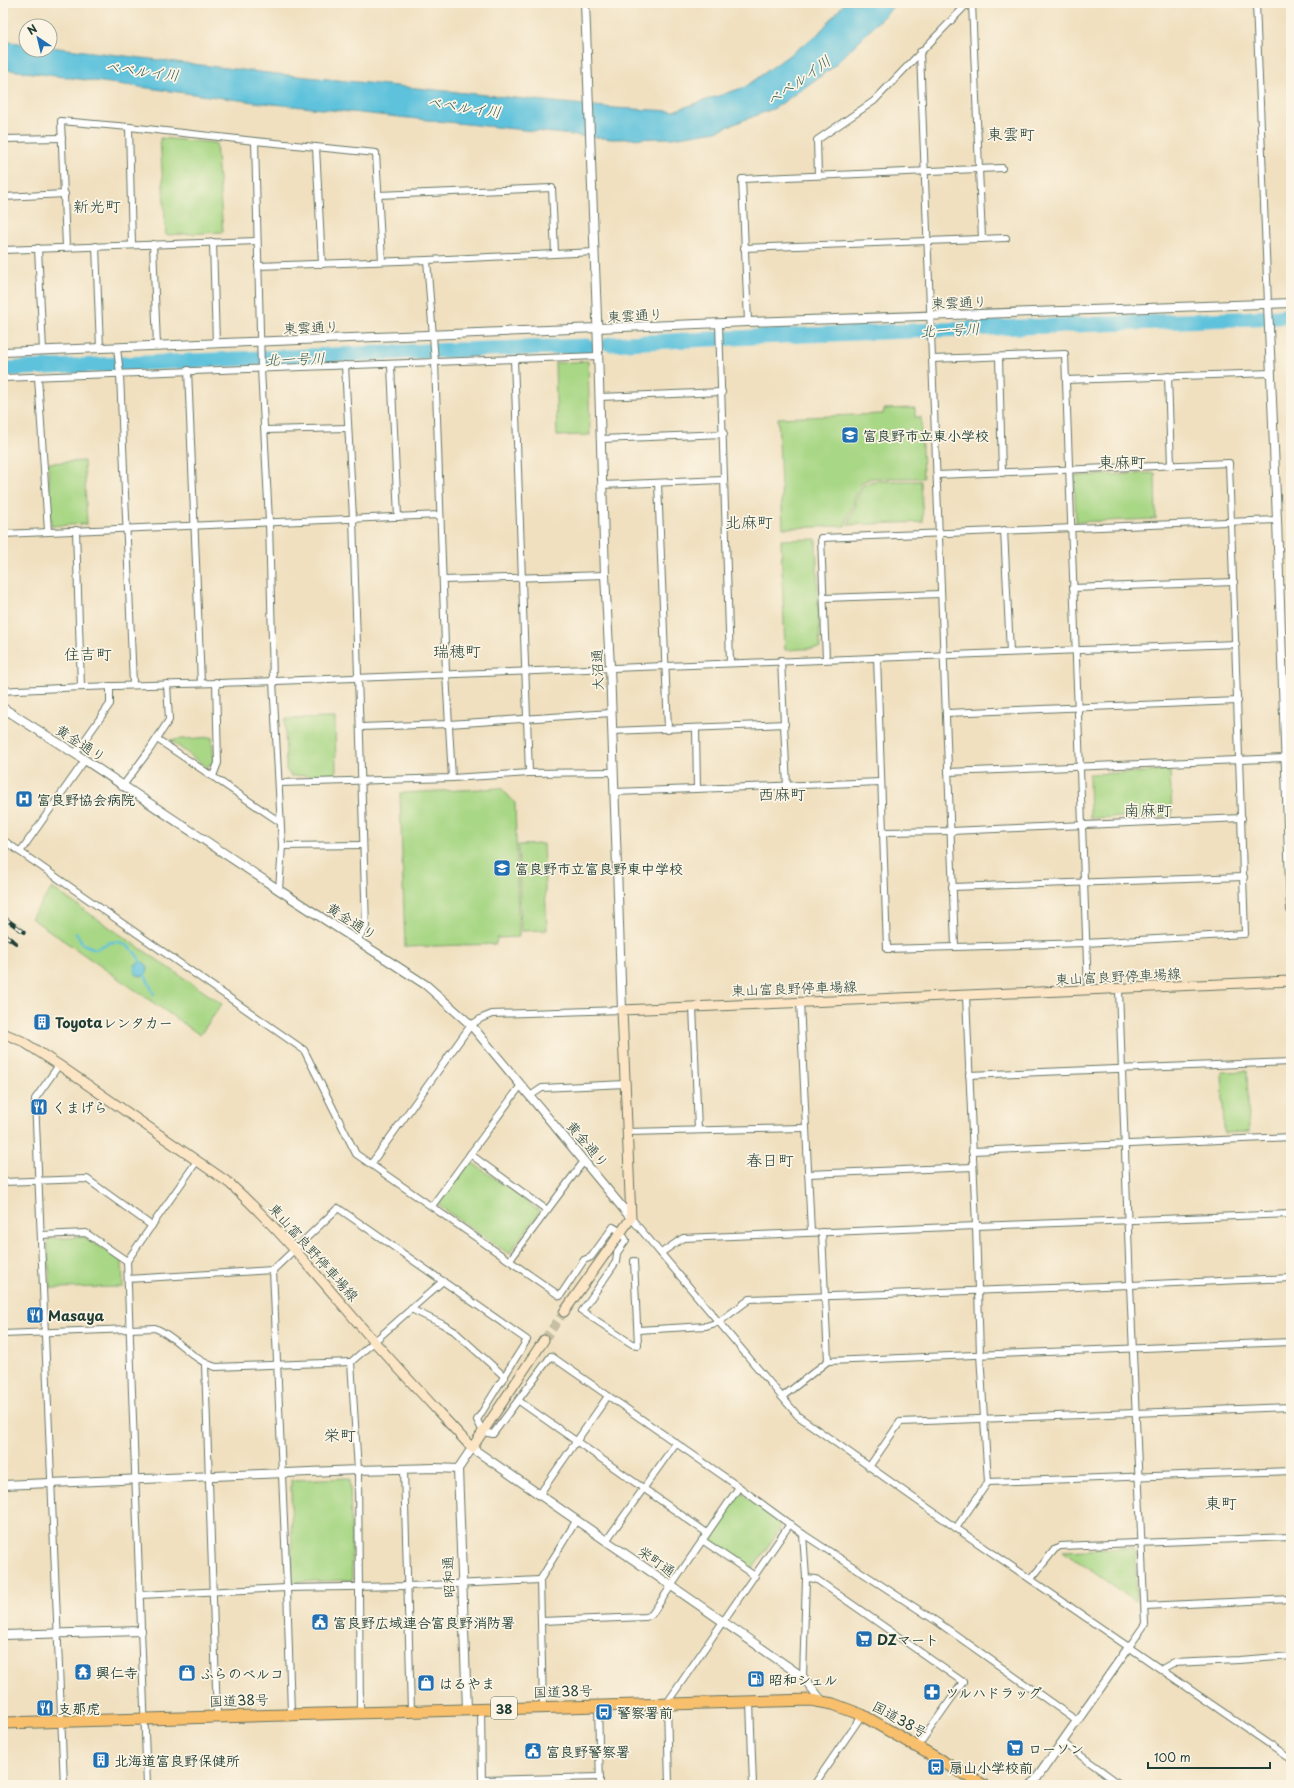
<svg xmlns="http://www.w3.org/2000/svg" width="1294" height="1788" viewBox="0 0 1294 1788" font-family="'Playpen Sans','Klee One',sans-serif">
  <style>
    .green { fill: #a8d785; stroke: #648a5c }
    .water { fill: #5ec2dc; stroke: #3e8088 }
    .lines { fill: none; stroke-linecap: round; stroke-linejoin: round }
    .stream { stroke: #5ec2dc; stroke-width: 2.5 }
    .river { stroke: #5ec2dc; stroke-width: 15 }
    .secondary-tunnel { stroke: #c6bfa4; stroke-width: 9; stroke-dasharray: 9 4.5; stroke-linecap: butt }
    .minor-casing { stroke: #687665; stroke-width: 8 }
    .tertiary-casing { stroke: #687665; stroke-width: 10 }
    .secondary-casing { stroke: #687665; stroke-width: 11 }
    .trunk-casing { stroke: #687665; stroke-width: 13 }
    .minor { stroke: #fff; stroke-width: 6 }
    .tertiary { stroke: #fff; stroke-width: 8 }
    .secondary { stroke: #fce5c4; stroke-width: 9 }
    .trunk { stroke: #f8bf6c; stroke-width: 11 }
    .rail-casing { stroke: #1f3d34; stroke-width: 4 }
    .rail { stroke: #fcf5e5; stroke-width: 2.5; stroke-dasharray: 8; stroke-linecap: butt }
    .labels { text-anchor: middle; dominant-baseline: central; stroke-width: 3.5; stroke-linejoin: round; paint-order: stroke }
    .shield { fill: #fcf5e5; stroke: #617469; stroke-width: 1 }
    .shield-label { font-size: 13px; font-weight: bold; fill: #1f3d34 }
    .street-label { font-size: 14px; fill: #1f3d34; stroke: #fcf5e5 }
    .poi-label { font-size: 14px; font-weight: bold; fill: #1f3d34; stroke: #fcf5e5; text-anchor: start }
    .water-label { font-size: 15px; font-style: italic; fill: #2f5e5e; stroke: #fcf5e5 }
    .quarter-label { font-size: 16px; fill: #1f3d34; stroke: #fcf5e5 }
  </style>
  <rect width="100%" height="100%" fill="#fcf5e5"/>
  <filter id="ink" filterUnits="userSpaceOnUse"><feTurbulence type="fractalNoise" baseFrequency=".025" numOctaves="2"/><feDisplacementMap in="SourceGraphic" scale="8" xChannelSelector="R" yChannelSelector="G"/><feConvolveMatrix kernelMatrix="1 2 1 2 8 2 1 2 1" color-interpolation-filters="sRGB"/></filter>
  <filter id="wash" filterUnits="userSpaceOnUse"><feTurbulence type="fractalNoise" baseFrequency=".012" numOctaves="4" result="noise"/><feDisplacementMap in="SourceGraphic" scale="16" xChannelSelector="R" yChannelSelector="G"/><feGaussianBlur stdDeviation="0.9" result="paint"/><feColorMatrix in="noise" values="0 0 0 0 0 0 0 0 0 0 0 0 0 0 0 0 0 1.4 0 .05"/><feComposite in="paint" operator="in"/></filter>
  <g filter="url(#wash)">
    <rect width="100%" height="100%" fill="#f0e0c0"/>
    <g class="green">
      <path d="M 160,138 L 216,143 L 223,232 L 166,235 Z"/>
      <path d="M 588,361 L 590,435 L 557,436 L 555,363 Z"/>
      <path d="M 915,408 L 915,417 L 921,417 L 923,478 L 871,478 L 861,483 L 845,526 L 783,528 L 778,418 L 883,414 L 884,409 Z"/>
      <path d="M 84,461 L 87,524 L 51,526 L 48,463 Z"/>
      <path d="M 1155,473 L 1156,519 L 1076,522 L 1074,476 Z"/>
      <path d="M 872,481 L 921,481 L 923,522 L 848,525 L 862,486 Z"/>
      <path d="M 816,539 L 820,648 L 785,650 L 781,540 Z"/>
      <path d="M 335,718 L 336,774 L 291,776 L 286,770 L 285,719 Z"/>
      <path d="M 212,737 L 214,762 L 206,767 L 170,740 Z"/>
      <path d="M 1170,771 L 1172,816 L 1090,818 L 1089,774 Z"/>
      <path d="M 501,788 L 515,803 L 519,937 L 497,938 L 496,944 L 405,947 L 400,793 Z"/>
      <path d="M 543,844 L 547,930 L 521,931 L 518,845 Z"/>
      <path d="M 52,888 L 222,1004 L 200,1035 L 31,918 Z"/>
      <path d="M 1247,1071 L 1249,1132 L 1224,1133 L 1222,1072 Z"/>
      <path d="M 470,1161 L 540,1211 L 509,1254 L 438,1205 Z"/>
      <path d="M 84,1237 L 122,1261 L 123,1287 L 51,1288 L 47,1242 L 50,1239 Z"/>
      <path d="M 350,1478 L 352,1580 L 292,1582 L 291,1480 Z"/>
      <path d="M 741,1492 L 777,1518 L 780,1529 L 752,1570 L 707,1539 Z"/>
      <path d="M 1131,1548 L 1136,1552 L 1136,1602 L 1063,1551 Z"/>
    </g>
    <g class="water">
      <path d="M 845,3 L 897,3 L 832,68 L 775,108 L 716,131 L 673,138 L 611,139 L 254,102 L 3,69 L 3,41 L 26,44 L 26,50 L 50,50 L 50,47 L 268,73 L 614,108 L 673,111 L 745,87 L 817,35 Z"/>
      <circle cx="141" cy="969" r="7"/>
    </g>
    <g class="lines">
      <g class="stream">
        <path d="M 76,933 L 83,944 L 95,949 C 101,947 107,943 113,942 C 125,940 138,953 141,964"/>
        <path d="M 144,973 L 154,994"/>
      </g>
      <g class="river">
        <path d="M 610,344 C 833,332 1056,327 1278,317 L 1291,314"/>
        <path d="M 3,369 L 427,351 L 587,346"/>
      </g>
    </g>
  </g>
  <g filter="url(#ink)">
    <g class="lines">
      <path class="secondary-tunnel" d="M 544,1340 L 564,1312"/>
      <g class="minor-casing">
        <g id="minor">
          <path d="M 972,3 L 982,239"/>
          <path d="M 1256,3 L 1268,304"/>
          <path d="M 920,52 L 955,946"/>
          <path d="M 129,127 L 255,141"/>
          <path d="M 3,139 L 62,138"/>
          <path d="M 316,147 L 322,264"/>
          <path d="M 818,175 L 817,140 L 874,101 L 968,3"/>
          <path d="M 378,195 L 552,188 L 555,253"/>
          <path d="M 3,197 L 65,194"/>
          <path d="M 213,242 L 216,344"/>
          <path d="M 153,244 L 157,346"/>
          <path d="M 96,246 L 100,348"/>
          <path d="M 66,247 L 61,121 L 129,127 L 132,245"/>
          <path d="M 38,248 L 43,350"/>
          <path d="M 744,248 L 1006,238"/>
          <path d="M 3,250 L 257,241"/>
          <path d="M 427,260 L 595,252"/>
          <path d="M 258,266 L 427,260 L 435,362 L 446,673 L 452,778"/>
          <path d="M 748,322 L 742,179 L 1002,168"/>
          <path d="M 719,324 C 723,437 726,549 730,662"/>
          <path d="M 117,348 L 120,374 L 133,684"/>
          <path d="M 999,357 L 1002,473"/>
          <path d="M 514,359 L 529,773"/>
          <path d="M 932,359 L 1065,354 L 1088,991"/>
          <path d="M 345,365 L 353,518 L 366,927 L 357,940"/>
          <path d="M 391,366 L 398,517"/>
          <path d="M 188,370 L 201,683"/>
          <path d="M 1168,376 L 1171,466"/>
          <path d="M 38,377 L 48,531"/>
          <path d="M 3,378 L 598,356"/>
          <path d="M 1066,380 L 1271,373"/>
          <path d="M 600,397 L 722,392"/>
          <path d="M 265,430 L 348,428"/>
          <path d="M 601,439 L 724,434"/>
          <path d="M 658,483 L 668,730"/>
          <path d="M 602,485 L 723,480"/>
          <path d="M 76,530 L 81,687"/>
          <path d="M 1004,530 L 1010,652"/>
          <path d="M 3,534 L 440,515"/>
          <path d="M 443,580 L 605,575"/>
          <path d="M 1073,588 L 1234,582"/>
          <path d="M 824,598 L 941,594"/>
          <path d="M 877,657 L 887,949 L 1085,943 L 1245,934 L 1229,463 L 937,475"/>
          <path d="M 826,659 L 821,538 L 1277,520"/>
          <path d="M 781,660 L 787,787"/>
          <path d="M 3,691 C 94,685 185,685 276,681 C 596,666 916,655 1236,644"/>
          <path d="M 947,713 L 1238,701"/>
          <path d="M 360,727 L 449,724 L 611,713"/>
          <path d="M 696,729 L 697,789"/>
          <path d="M 612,731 L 785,724"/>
          <path d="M 157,739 L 280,822"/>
          <path d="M 75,754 L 110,704 L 110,686"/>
          <path d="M 948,772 L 1286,758"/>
          <path d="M 213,776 L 218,763 L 216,682"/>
          <path d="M 279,783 L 452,778 L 529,773 L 613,772"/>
          <path d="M 122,787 L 148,752 L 169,720 L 167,684"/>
          <path d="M 614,792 L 881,782"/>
          <path d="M 883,832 L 951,831 L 1242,818"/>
          <path d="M 3,840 L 304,1050 L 356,1154 L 560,1296 L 584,1260 L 591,1257 L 613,1227 L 621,1232 L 626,1240 L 617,1253 L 616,1262 L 582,1311 L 632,1344 L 638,1345 L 634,1261"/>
          <path d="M 282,846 L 363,845"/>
          <path d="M 20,852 L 85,760"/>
          <path d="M 952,887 L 1244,877"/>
          <path d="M 279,890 L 282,846 L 273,681 L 269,521 L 261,369 L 255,141 L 376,153 L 382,261"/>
          <path d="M 1119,990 L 1130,1285 L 1291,1278"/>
          <path d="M 966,996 L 976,1226 L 1291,1214"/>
          <path d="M 800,1002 L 811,1232"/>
          <path d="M 693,1006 L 698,1130"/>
          <path d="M 59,1065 L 35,1099 L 64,1785"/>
          <path d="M 969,1075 L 1291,1062"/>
          <path d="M 530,1096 L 542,1088 L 625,1084"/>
          <path d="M 627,1132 L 805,1128"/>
          <path d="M 972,1151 L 1291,1137"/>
          <path d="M 470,1154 L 547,1210"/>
          <path d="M 371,1164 L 471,1025 L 482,1018 L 492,1014 L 622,1010"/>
          <path d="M 808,1174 L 973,1167"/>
          <path d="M 3,1182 L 87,1179 L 152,1226"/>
          <path d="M 432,1206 L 521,1085"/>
          <path d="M 631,1218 L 798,1416 L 956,1528 L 1291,1759"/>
          <path d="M 822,1232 L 828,1361"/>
          <path d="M 41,1235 L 86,1233 L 127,1261"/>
          <path d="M 661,1253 L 683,1238 L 976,1226 L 980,1354 L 988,1482 L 956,1528"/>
          <path d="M 510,1260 L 584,1161"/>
          <path d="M 128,1279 L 273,1270"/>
          <path d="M 411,1309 L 442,1324 L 454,1331 L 505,1377"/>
          <path d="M 638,1330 L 706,1326 L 719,1322 L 750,1299 L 1130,1285 L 1145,1624 L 1129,1647"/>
          <path d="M 3,1334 L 155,1328 C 178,1337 192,1361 216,1367 L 351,1362"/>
          <path d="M 205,1364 L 217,1716"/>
          <path d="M 782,1397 L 828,1361 L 1291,1342"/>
          <path d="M 519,1401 L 707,1533"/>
          <path d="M 869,1467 L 900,1422 L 1291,1407"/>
          <path d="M 404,1470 L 411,1711"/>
          <path d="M 988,1482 L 1291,1471"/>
          <path d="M 539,1495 L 608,1396"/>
          <path d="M 702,1540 L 755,1576"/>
          <path d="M 606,1541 L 676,1443"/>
          <path d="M 806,1578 L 816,1579 L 963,1682 L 918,1746"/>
          <path d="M 1031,1579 L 1055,1549 L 1060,1546 L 1291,1537"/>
          <path d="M 140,1595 L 287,1588 L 408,1586 L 540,1580"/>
          <path d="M 1145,1606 L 1291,1599"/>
          <path d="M 541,1621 L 646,1617 L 652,1614 L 739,1487"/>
          <path d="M 1162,1669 L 1173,1663 L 1239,1660 L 1291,1656"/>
          <path d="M 803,1677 L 806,1578 L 803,1534"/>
          <path d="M 750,1702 L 753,1785"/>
          <path d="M 598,1705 L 600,1785"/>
          <path d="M 543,1707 L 540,1580 L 576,1521"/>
          <path d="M 481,1708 L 482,1785"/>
          <path d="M 291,1713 L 287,1588 L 273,1270 L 338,1208 L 527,1340 L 477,1420 L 483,1432 L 493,1434 L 551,1356 L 739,1487 L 803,1534 L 939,1623 L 1077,1721"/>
          <path d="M 360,1713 L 358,1470 L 351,1362 L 443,1281"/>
          <path d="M 1062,1742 L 1121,1785"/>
          <path d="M 482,1780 L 600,1777"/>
          <path d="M 147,1785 L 127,1261 L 197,1161"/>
          <path d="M 669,1785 L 667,1703 L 790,1524"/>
          <path d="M 814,1785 L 862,1715"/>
        </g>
      </g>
      <g class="tertiary-casing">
        <g id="tertiary">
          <path d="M 585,3 L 597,318 L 605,575 L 610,667 L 622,1010"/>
          <path d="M 1268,304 L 1277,520 L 1291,910"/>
          <path d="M 3,352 L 748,322 L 1291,303"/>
          <path d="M 3,708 L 85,760 L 279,890 L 426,985 L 471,1025 L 631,1218"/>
          <path d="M 3,1485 L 358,1470 L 436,1468 L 458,1469"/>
          <path d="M 3,1635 L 141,1631"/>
          <path d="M 467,1709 L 458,1469 L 472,1448 L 803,1677 L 822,1701"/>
          <path d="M 1032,1785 L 1129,1647"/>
        </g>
      </g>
      <g class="secondary-casing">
        <g id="secondary">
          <path d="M 3,1033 L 22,1041 L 59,1065 L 229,1183 C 281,1230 325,1285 371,1338 C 404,1375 438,1411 472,1448 L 544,1340"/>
          <path d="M 564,1312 L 631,1218 L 622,1010 L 1291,981"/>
        </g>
      </g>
      <g class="trunk-casing">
        <path id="trunk" d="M 3,1723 L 811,1700 L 833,1704 L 862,1715 L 983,1785"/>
      </g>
      <use href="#minor" class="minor"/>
      <use href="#tertiary" class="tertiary"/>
      <use href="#secondary" class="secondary"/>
      <use href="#trunk" class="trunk"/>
      <g class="rail-casing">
        <g id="rail">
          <path d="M 3,917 L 24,932"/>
          <path d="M 3,934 L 16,943"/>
          <path d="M 3,957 L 4,958"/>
        </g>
      </g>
      <use href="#rail" class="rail"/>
    </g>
  </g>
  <defs>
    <g id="school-square" transform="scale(0.9)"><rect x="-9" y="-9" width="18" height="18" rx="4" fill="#1f6fb2" stroke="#fcf5e5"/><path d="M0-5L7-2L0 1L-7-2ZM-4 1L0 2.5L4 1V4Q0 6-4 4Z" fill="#fff"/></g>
    <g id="hospital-square" transform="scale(0.9)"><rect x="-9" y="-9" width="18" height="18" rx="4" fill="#1f6fb2" stroke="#fcf5e5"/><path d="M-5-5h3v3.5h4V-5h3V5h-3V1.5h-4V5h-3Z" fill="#fff"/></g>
    <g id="building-square" transform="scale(0.9)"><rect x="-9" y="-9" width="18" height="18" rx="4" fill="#1f6fb2" stroke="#fcf5e5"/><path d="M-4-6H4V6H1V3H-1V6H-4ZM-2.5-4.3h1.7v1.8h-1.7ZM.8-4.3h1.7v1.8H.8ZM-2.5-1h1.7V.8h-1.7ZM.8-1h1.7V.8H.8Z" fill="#fff"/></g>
    <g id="restaurant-square" transform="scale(0.9)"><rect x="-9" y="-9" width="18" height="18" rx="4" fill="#1f6fb2" stroke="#fcf5e5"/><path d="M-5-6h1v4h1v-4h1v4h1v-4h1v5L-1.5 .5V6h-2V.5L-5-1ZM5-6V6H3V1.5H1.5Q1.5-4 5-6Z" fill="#fff"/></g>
    <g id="civic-square" transform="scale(0.9)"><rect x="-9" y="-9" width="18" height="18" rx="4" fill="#1f6fb2" stroke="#fcf5e5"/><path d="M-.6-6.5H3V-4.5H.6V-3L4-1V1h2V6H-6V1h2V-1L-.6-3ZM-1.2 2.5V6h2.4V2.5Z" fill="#fff"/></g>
    <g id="supermarket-square" transform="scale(0.9)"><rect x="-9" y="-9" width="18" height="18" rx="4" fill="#1f6fb2" stroke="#fcf5e5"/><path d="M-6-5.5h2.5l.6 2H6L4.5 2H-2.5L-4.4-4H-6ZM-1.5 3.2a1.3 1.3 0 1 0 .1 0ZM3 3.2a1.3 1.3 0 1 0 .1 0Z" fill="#fff"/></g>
    <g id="temple-square" transform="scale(0.9)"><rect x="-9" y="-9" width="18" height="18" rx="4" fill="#1f6fb2" stroke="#fcf5e5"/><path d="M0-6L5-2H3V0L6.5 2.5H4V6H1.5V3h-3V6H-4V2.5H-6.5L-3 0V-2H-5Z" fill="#fff"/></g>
    <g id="shop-square" transform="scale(0.9)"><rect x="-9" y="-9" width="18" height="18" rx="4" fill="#1f6fb2" stroke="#fcf5e5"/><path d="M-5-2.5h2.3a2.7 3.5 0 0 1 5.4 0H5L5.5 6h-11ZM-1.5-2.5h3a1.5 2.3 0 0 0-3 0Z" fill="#fff"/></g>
    <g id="fuel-square" transform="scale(0.9)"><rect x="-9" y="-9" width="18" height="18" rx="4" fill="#1f6fb2" stroke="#fcf5e5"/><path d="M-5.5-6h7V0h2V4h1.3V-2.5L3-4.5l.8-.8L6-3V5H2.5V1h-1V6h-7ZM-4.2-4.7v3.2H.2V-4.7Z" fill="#fff"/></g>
    <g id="pharmacy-square" transform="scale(0.9)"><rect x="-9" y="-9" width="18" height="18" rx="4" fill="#1f6fb2" stroke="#fcf5e5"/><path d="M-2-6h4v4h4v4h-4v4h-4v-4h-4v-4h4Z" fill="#fff"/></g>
    <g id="bus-square" transform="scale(0.9)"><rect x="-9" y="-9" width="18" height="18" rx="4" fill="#1f6fb2" stroke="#fcf5e5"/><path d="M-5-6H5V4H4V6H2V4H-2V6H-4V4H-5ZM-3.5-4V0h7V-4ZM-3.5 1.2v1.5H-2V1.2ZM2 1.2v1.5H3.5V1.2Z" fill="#fff"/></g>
  </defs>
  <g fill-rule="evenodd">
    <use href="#school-square" x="850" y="435"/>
    <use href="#hospital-square" x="24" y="799"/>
    <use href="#school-square" x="502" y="868"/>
    <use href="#building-square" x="42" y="1022"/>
    <use href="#restaurant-square" x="39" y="1107"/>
    <use href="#restaurant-square" x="35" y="1315"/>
    <use href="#civic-square" x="320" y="1622"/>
    <use href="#supermarket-square" x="864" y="1639"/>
    <use href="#temple-square" x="83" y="1672"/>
    <use href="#shop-square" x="187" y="1673"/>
    <use href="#fuel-square" x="756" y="1679"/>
    <use href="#shop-square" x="426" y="1683"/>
    <use href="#pharmacy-square" x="932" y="1692"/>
    <use href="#restaurant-square" x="45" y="1708"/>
    <use href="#bus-square" x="604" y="1712"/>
    <use href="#supermarket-square" x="1015" y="1748"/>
    <use href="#civic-square" x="533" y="1751"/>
    <use href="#building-square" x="101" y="1760"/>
    <use href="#bus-square" x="936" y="1767"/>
  </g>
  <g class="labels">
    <rect class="shield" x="491" y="1697" width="26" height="22" rx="3"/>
    <g class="shield-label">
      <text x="504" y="1708">38</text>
    </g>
    <g class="street-label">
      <text transform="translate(959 302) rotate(-2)">東雲通り</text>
      <text transform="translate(635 315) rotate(-3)">東雲通り</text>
      <text transform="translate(311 327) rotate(-2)">東雲通り</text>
      <text transform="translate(597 670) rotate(-92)">大沼通</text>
      <text transform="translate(81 743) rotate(33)">黄金通り</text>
      <text transform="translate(352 921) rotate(33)">黄金通り</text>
      <text transform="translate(1118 976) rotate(-3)">東山富良野停車場線</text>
      <text transform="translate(794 988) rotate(-2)">東山富良野停車場線</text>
      <text transform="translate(588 1144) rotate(50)">黄金通り</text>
      <text transform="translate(314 1252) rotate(48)">東山富良野停車場線</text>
      <text transform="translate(657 1561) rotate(35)">栄町通</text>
      <text transform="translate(448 1577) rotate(-93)">昭和通</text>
      <text transform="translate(563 1691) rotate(-2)">国道38号</text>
      <text transform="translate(239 1700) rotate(-2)">国道38号</text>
      <text transform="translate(900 1719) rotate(29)">国道38号</text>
    </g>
    <g class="poi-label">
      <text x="863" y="435">富良野市立東小学校</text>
      <text x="37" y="799">富良野協会病院</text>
      <text x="515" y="868">富良野市立富良野東中学校</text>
      <text x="55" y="1022">Toyotaレンタカー</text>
      <text x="52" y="1107">くまげら</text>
      <text x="48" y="1315">Masaya</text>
      <text x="333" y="1622">富良野広域連合富良野消防署</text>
      <text x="877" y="1639">DZマート</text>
      <text x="96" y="1672">興仁寺</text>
      <text x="200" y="1673">ふらのベルコ</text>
      <text x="769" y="1679">昭和シェル</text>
      <text x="439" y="1683">はるやま</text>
      <text x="945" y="1692">ツルハドラッグ</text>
      <text x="58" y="1708">支那虎</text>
      <text x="617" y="1712">警察署前</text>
      <text x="1028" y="1748">ローソン</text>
      <text x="546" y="1751">富良野警察署</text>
      <text x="114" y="1760">北海道富良野保健所</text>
      <text x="949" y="1767">扇山小学校前</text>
    </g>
    <g class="water-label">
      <text transform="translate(142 70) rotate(7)">ベベルイ川</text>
      <text transform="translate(798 80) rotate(-36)">ベベルイ川</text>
      <text transform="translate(464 106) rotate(8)">ベベルイ川</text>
      <text transform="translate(950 329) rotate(-3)">北一号川</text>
      <text transform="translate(295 358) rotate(-2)">北一号川</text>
    </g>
    <g class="quarter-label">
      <text x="1011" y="133">東雲町</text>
      <text x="97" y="205">新光町</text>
      <text x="1122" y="461">東麻町</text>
      <text x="749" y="521">北麻町</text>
      <text x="457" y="650">瑞穂町</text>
      <text x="88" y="653">住吉町</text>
      <text x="782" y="793">西麻町</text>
      <text x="1148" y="809">南麻町</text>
      <text x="770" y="1159">春日町</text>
      <text x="340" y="1434">栄町</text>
      <text x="1221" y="1502">東町</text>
    </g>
  </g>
  <rect width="1294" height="1788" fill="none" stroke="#fcf5e5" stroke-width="16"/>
  <g transform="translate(38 38) rotate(325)"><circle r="19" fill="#fcf5e5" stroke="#a4ab9e"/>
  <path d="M0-3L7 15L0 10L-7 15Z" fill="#1f6fb2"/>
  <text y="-6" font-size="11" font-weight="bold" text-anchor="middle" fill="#1f3d34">N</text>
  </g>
  <path d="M1148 1762v6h122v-6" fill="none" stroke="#1f3d34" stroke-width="2"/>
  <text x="1154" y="1762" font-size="12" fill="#1f3d34" stroke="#fcf5e5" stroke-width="3" paint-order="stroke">100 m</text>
</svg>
